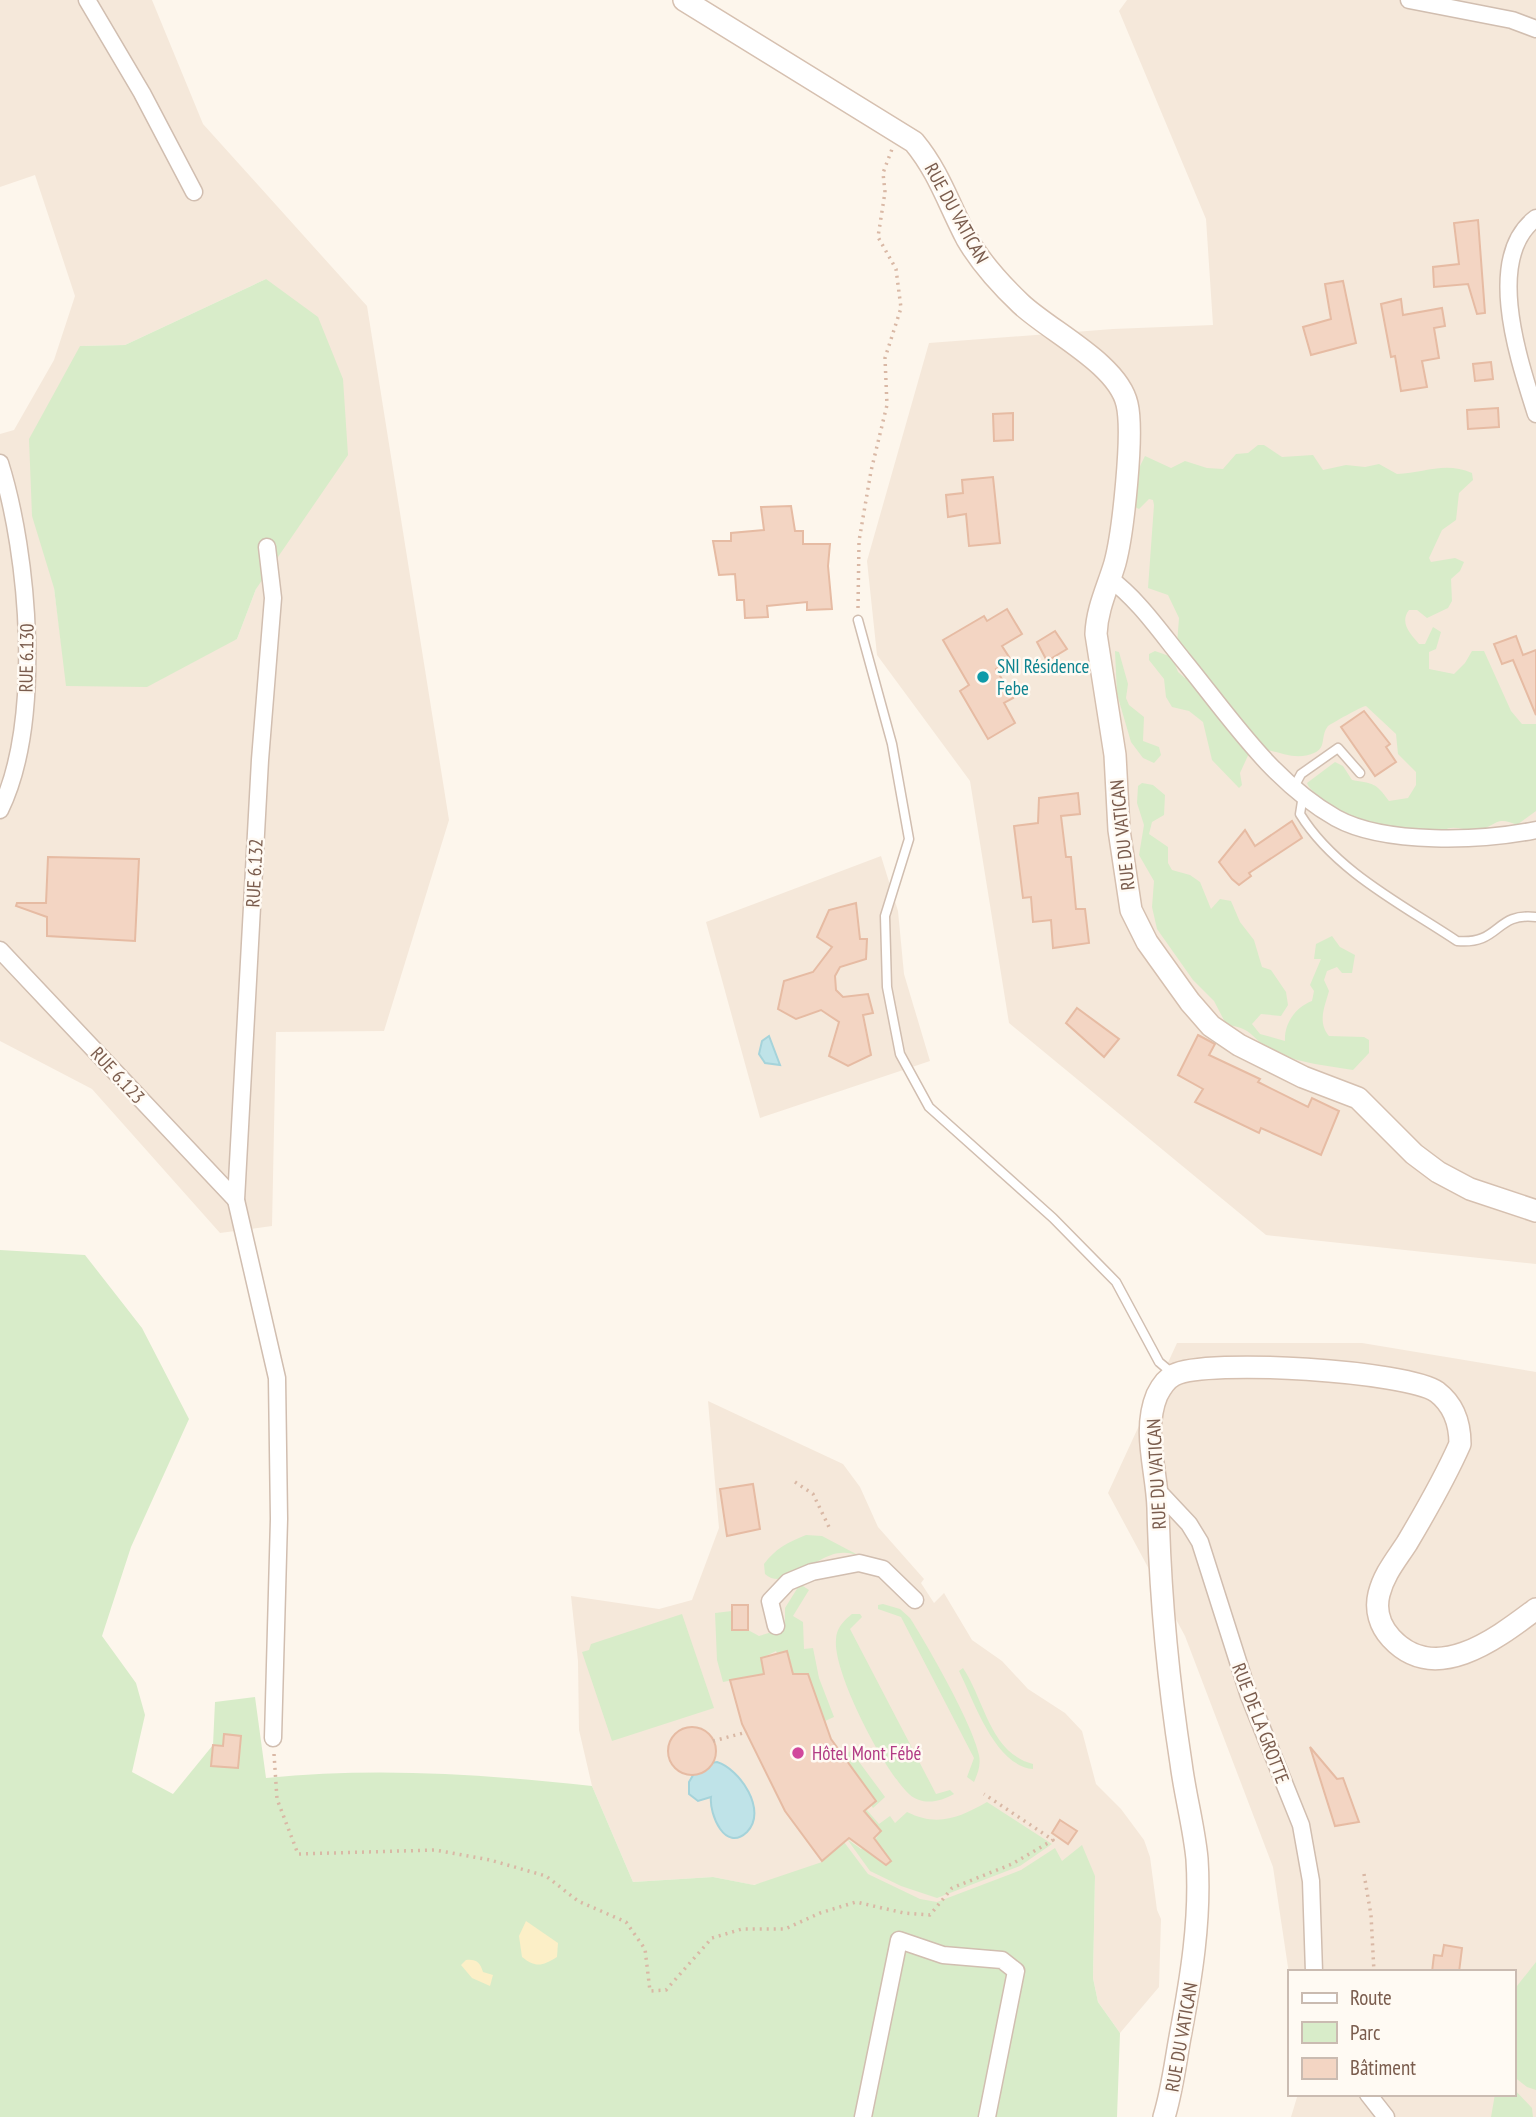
<svg xmlns="http://www.w3.org/2000/svg" width="1536" height="2117" viewBox="0 0 1536 2117" font-family="'PT Sans Narrow',sans-serif">
  <style>
    .residential { fill: #f5e8da; fill-rule: evenodd }
    .green { fill: #d8ecc9 }
    .sand { fill: #fcefc7 }
    .water { fill: #bfe3e8; stroke: #a5d3da; stroke-width: 2 }
    .building { fill: #f3d5c3; stroke: #e6bba3; stroke-width: 2 }
    .lines { fill: none; stroke-linecap: round; stroke-linejoin: round }
    .lane-casing { stroke: #d1beb0; stroke-width: 11 }
    .street-casing { stroke: #d1beb0; stroke-width: 19 }
    .secondary-casing { stroke: #d6c0b0; stroke-width: 24 }
    .path { stroke: #d9b8a5; stroke-width: 3.5; stroke-dasharray: 2 5; stroke-linecap: butt }
    .lane { stroke: #fff; stroke-width: 8 }
    .street { stroke: #fff; stroke-width: 16 }
    .secondary { stroke: #fff; stroke-width: 21 }
    .culture-dot { fill: #0f9aa8; stroke: #fffaf3; stroke-width: 2.5 }
    .hotel-dot { fill: #d1479c; stroke: #fffaf3; stroke-width: 2.5 }
    .labels { text-anchor: middle; dominant-baseline: central; stroke-width: 5; stroke-linejoin: round; paint-order: stroke }
    .street-label { font-size: 19px; fill: #7a5c4d; stroke: #fffaf3 }
    .culture-label { font-size: 19px; fill: #0d838f; stroke: #fffaf3; text-anchor: start }
    .hotel-label { font-size: 19px; fill: #b23c85; stroke: #fffaf3; text-anchor: start }
  </style>
  <rect width="100%" height="100%" fill="#fdf6ec"/>
  <g class="residential">
    <path d="M 0,0 L 152,0 L 203,124 L 367,306 L 449,820 L 384,1031 L 276,1032 L 272,1226 L 220,1233 L 92,1089 L 0,1041 L 0,434 L 14,430 L 54,360 L 75,296 L 35,175 L 0,187 ZM 266,279 L 256,589 L 237,639 L 67,686 L 54,588 L 80,346 L 125,345 Z"/>
    <path d="M 1127,0 L 1536,0 L 1536,1264 L 1266,1235 L 1009,1023 L 970,781 L 877,655 L 867,561 L 929,343 L 1113,329 L 1213,325 L 1206,219 L 1119,11 Z"/>
    <path d="M 881,856 L 898,911 L 904,974 L 930,1061 L 760,1118 L 706,922 Z"/>
    <path d="M 1177,1343 L 1362,1343 L 1536,1372 L 1536,2117 L 1291,2117 L 1298,2094 L 1513,2094 L 1513,1972 L 1289,1974 L 1273,1867 L 1185,1636 L 1108,1493 Z"/>
    <path d="M 708,1401 L 843,1464 L 860,1487 L 878,1527 L 924,1579 L 921,1583 L 934,1603 L 944,1593 L 972,1640 L 1002,1661 L 1028,1689 L 1065,1713 L 1082,1731 L 1096,1784 L 1121,1809 L 1144,1840 L 1150,1857 L 1157,1910 L 1161,1919 L 1159,1987 L 1120,2033 L 1098,2002 L 1093,1978 L 1095,1876 L 1061,1862 L 948,1908 L 782,1878 L 753,1885 L 713,1877 L 633,1882 L 592,1786 L 579,1730 L 578,1661 L 571,1596 L 659,1609 L 692,1600 L 719,1528 Z"/>
  </g>
  <g class="green">
    <path d="M 266,279 L 318,317 L 343,379 L 348,455 L 256,589 L 237,639 L 147,687 L 66,686 L 54,588 L 32,516 L 29,439 L 80,346 L 125,345 Z"/>
    <path d="M 1258,445 L 1264,445 L 1282,457 L 1313,455 L 1323,470 L 1346,465 L 1365,467 L 1379,464 L 1397,474 C 1424,473 1445,461 1472,473 L 1473,480 L 1459,493 L 1456,520 L 1442,530 L 1429,558 L 1431,562 L 1455,558 L 1464,562 L 1460,571 L 1451,579 L 1452,601 L 1448,608 L 1427,618 L 1417,610 L 1409,610 C 1399,623 1411,634 1419,644 L 1425,644 L 1433,627 L 1441,632 L 1436,649 L 1429,652 L 1429,669 L 1454,674 L 1465,663 L 1472,651 L 1484,651 L 1511,711 L 1522,724 L 1536,724 L 1536,811 L 1517,825 C 1494,814 1495,829 1476,830 C 1465,831 1452,824 1443,831 C 1439,834 1435,841 1433,845 L 1422,847 C 1401,844 1312,801 1307,783 L 1335,762 L 1343,766 L 1352,780 C 1374,784 1375,782 1389,801 L 1408,798 L 1416,785 L 1416,772 L 1398,754 L 1396,734 L 1366,706 C 1360,707 1331,724 1328,726 C 1320,736 1327,748 1314,753 C 1291,763 1273,746 1251,749 L 1240,773 L 1242,785 L 1239,788 L 1212,760 L 1203,722 L 1189,711 L 1172,707 L 1166,697 L 1164,679 L 1149,660 L 1149,654 L 1155,651 L 1172,657 L 1178,672 L 1185,678 L 1194,659 L 1177,644 L 1179,618 L 1168,595 L 1148,588 L 1154,505 L 1153,500 L 1149,499 L 1139,509 L 1135,507 L 1137,472 L 1145,456 L 1171,468 L 1185,461 L 1207,468 L 1223,469 L 1236,454 L 1248,453 Z"/>
    <path d="M 1115,651 L 1119,652 L 1128,684 L 1126,698 L 1129,705 L 1144,717 L 1143,741 L 1159,747 L 1161,755 L 1154,763 L 1143,758 L 1131,742 L 1117,694 Z"/>
    <path d="M 1142,783 L 1153,785 L 1165,795 L 1164,815 L 1152,822 L 1149,834 L 1168,847 L 1168,863 L 1172,870 L 1190,875 L 1200,882 L 1211,909 L 1220,899 L 1231,901 L 1240,922 L 1254,940 L 1262,967 L 1271,970 L 1286,992 L 1288,1005 L 1281,1016 L 1261,1014 L 1252,1024 L 1260,1034 L 1285,1041 C 1284,1023 1296,1007 1312,1001 L 1314,991 L 1310,985 L 1321,959 L 1314,959 L 1316,944 L 1332,936 L 1340,947 L 1355,955 L 1352,973 L 1342,973 L 1337,967 L 1327,971 L 1324,980 L 1329,991 C 1325,1006 1317,1022 1329,1036 L 1364,1037 L 1369,1040 L 1369,1053 L 1353,1070 C 1327,1066 1303,1063 1278,1054 C 1264,1049 1258,1039 1247,1031 C 1241,1027 1232,1026 1226,1024 L 1214,1001 L 1193,980 L 1157,929 L 1152,907 L 1154,881 L 1139,855 L 1144,825 L 1137,803 L 1138,786 Z"/>
    <path d="M 0,1250 L 85,1255 L 142,1328 L 189,1419 L 131,1547 L 102,1636 L 136,1683 L 145,1715 L 132,1772 L 173,1794 L 213,1745 L 215,1702 L 255,1697 L 266,1778 C 376,1767 482,1774 592,1786 L 633,1882 L 713,1877 L 754,1885 L 822,1862 L 844,1842 L 868,1874 L 920,1899 L 937,1902 L 1021,1870 L 1055,1848 L 1062,1861 L 1082,1845 L 1095,1876 L 1093,1978 L 1098,2002 L 1120,2033 L 1117,2117 L 0,2117 Z"/>
    <path d="M 806,1535 L 822,1536 L 858,1555 C 853,1554 847,1552 841,1553 C 818,1553 785,1593 765,1574 L 764,1564 C 775,1549 788,1542 806,1535 Z"/>
    <path d="M 800,1584 L 809,1590 L 793,1616 L 803,1622 L 804,1649 L 813,1648 L 819,1678 L 834,1717 L 825,1721 L 808,1674 L 790,1674 L 792,1668 L 787,1651 L 777,1653 L 776,1651 L 762,1658 L 764,1674 L 723,1682 L 717,1660 L 715,1613 L 732,1611 L 732,1630 L 748,1630 L 759,1636 L 785,1628 L 785,1608 Z"/>
    <path d="M 883,1604 L 900,1609 L 910,1618 C 928,1646 973,1725 979,1755 C 981,1765 978,1773 974,1782 L 967,1777 L 974,1758 L 901,1617 L 878,1609 L 878,1605 Z"/>
    <path d="M 682,1614 L 714,1708 L 612,1741 L 582,1652 L 589,1650 L 591,1644 Z"/>
    <path d="M 852,1614 L 860,1614 L 862,1617 L 850,1629 L 936,1794 L 950,1790 L 954,1794 C 940,1802 922,1806 909,1794 C 885,1772 833,1673 836,1640 C 836,1629 843,1621 852,1614 Z"/>
    <path d="M 963,1668 C 985,1701 990,1753 1033,1764 L 1033,1769 C 995,1766 974,1701 959,1671 Z"/>
    <path d="M 851,1751 L 885,1797 L 873,1808 L 871,1805 L 876,1801 L 843,1755 Z"/>
    <path d="M 987,1802 L 1052,1844 L 1020,1866 L 937,1898 L 901,1886 L 870,1871 L 847,1839 L 861,1849 L 875,1840 L 881,1831 L 864,1811 L 866,1809 L 879,1824 L 890,1816 L 895,1823 L 907,1812 C 937,1827 959,1818 987,1802 Z"/>
    <path d="M 1536,1962 L 1536,2090 L 1527,2087 L 1513,2076 L 1513,1991 Z"/>
    <path d="M 1513,2088 L 1532,2108 L 1533,2117 L 1491,2117 L 1495,2094 L 1513,2094 Z"/>
  </g>
  <g class="sand">
    <path d="M 526,1921 L 558,1943 L 557,1957 C 542,1966 536,1968 522,1957 L 519,1936 Z"/>
    <path d="M 466,1960 C 476,1959 480,1962 483,1972 L 493,1975 L 490,1986 L 472,1978 L 461,1965 Z"/>
  </g>
  <g class="water">
    <path d="M 769,1036 L 780,1065 L 765,1063 L 759,1054 L 762,1041 Z"/>
    <path d="M 717,1762 C 740,1769 768,1811 747,1832 C 725,1853 709,1814 711,1797 L 698,1801 L 689,1794 L 689,1782 L 699,1765 Z"/>
  </g>
  <g class="building">
    <path d="M 1478,220 L 1485,313 L 1477,314 L 1468,284 L 1434,287 L 1433,267 L 1459,264 L 1454,223 Z"/>
    <path d="M 1343,281 L 1356,343 L 1311,355 L 1303,327 L 1331,319 L 1325,284 Z"/>
    <path d="M 1401,299 L 1403,315 L 1442,308 L 1445,326 L 1434,328 L 1439,358 L 1422,361 L 1427,387 L 1401,391 L 1395,356 L 1391,357 L 1381,304 Z"/>
    <path d="M 1491,362 L 1493,379 L 1475,381 L 1473,364 Z"/>
    <path d="M 1498,408 L 1499,427 L 1468,429 L 1467,410 Z"/>
    <path d="M 1013,413 L 1013,440 L 994,441 L 993,414 Z"/>
    <path d="M 993,477 L 1000,543 L 969,546 L 966,514 L 948,517 L 946,495 L 963,493 L 962,480 Z"/>
    <path d="M 791,506 L 795,531 L 803,531 L 803,544 L 830,544 L 828,566 L 832,609 L 807,610 L 807,602 L 767,606 L 768,617 L 745,618 L 744,600 L 737,600 L 735,574 L 719,575 L 713,541 L 731,541 L 731,533 L 764,530 L 761,507 Z"/>
    <path d="M 1007,609 L 1022,634 L 1002,646 L 1011,660 L 996,669 L 1013,698 L 1004,703 L 1015,723 L 988,739 L 960,691 L 969,685 L 943,640 L 984,616 L 987,621 Z"/>
    <path d="M 1055,631 L 1067,649 L 1047,661 L 1037,642 Z"/>
    <path d="M 1516,636 L 1523,655 L 1536,650 L 1536,715 L 1513,660 L 1502,664 L 1494,644 Z"/>
    <path d="M 1364,711 L 1390,744 L 1386,747 L 1396,762 L 1375,776 L 1341,727 Z"/>
    <path d="M 1078,793 L 1080,814 L 1061,816 L 1066,857 L 1071,857 L 1076,909 L 1085,909 L 1089,943 L 1053,948 L 1051,920 L 1033,922 L 1031,897 L 1023,898 L 1014,826 L 1038,823 L 1039,798 Z"/>
    <path d="M 1292,821 L 1302,838 L 1249,873 L 1251,876 L 1239,885 L 1232,879 L 1219,862 L 1245,830 L 1255,846 Z"/>
    <path d="M 48,857 L 139,859 L 135,941 L 47,936 L 47,917 L 16,906 L 17,903 L 46,903 Z"/>
    <path d="M 856,903 L 860,939 L 867,939 L 866,959 L 840,967 L 835,976 L 836,990 L 843,997 L 868,994 L 873,1013 L 863,1015 L 871,1055 L 848,1066 L 829,1056 L 839,1022 L 821,1010 L 796,1019 L 778,1009 L 784,981 L 813,972 L 832,947 L 817,937 L 829,910 Z"/>
    <path d="M 1077,1008 L 1119,1039 L 1104,1057 L 1066,1023 Z"/>
    <path d="M 1198,1035 L 1215,1044 L 1209,1055 L 1260,1079 L 1258,1082 L 1308,1107 L 1312,1098 L 1339,1111 L 1321,1155 L 1261,1128 L 1259,1133 L 1195,1102 L 1203,1089 L 1178,1075 Z"/>
    <path d="M 753,1484 L 760,1529 L 727,1536 L 720,1489 Z"/>
    <rect x="732" y="1605" width="16" height="25"/>
    <path d="M 787,1651 L 793,1674 L 808,1674 L 831,1739 L 876,1801 L 864,1811 L 881,1831 L 874,1838 L 891,1861 L 886,1865 L 849,1838 L 822,1861 L 785,1811 L 742,1724 L 730,1680 L 764,1674 L 761,1658 Z"/>
    <circle cx="692" cy="1751" r="24"/>
    <path d="M 224,1734 L 241,1736 L 238,1768 L 211,1766 L 213,1745 L 223,1746 Z"/>
    <path d="M 1310,1747 L 1337,1779 L 1343,1778 L 1359,1822 L 1335,1826 Z"/>
    <path d="M 1060,1820 L 1077,1831 L 1068,1844 L 1052,1833 Z"/>
    <path d="M 1444,1945 L 1462,1948 L 1459,1972 L 1432,1972 L 1434,1955 L 1442,1956 Z"/>
  </g>
  <g class="lines">
    <g class="lane-casing">
      <g id="lane">
        <path d="M 858,620 L 892,744 L 909,839 L 885,916 L 887,987 L 900,1054 L 929,1107 L 1053,1218 L 1116,1282 L 1159,1362 L 1172,1373"/>
        <path d="M 1294,787 L 1301,774 L 1338,748 L 1360,773"/>
        <path d="M 1303,795 L 1300,814 C 1335,871 1403,905 1457,941 C 1501,945 1494,912 1536,917"/>
      </g>
    </g>
    <g class="street-casing">
      <g id="street">
        <path d="M 87,0 L 142,93 L 194,192"/>
        <path d="M 1409,0 L 1512,20 L 1536,29"/>
        <path d="M 1536,218 C 1483,258 1520,363 1536,414"/>
        <path d="M 0,463 C 29,555 43,722 0,810"/>
        <path d="M 267,547 L 273,598 L 260,760 L 236,1200 L 277,1378 L 279,1519 L 273,1738"/>
        <path d="M 1109,578 C 1139,600 1161,633 1184,661 C 1229,716 1272,782 1336,818 C 1385,845 1482,841 1536,830"/>
        <path d="M 0,950 L 236,1200"/>
        <path d="M 1158,1491 L 1189,1524 L 1200,1542 L 1249,1696 L 1301,1825 L 1311,1881 L 1314,1972"/>
        <path d="M 776,1626 L 770,1601 L 788,1582 L 812,1572 L 859,1563 L 883,1569 L 915,1600"/>
        <path d="M 1368,2094 L 1386,2117"/>
        <path d="M 863,2117 L 899,1940 L 943,1955 L 1002,1960 L 1016,1971 L 987,2117"/>
      </g>
    </g>
    <g class="secondary-casing">
      <g id="secondary">
        <path d="M 684,0 L 914,142 C 939,172 949,205 967,239 C 981,263 1001,285 1021,304 C 1051,332 1118,364 1127,404 C 1134,433 1123,533 1115,563 C 1108,587 1097,608 1096,634 L 1115,755 L 1119,830 L 1131,910 L 1147,942 L 1190,1002 L 1211,1026 L 1239,1045 L 1303,1077 L 1358,1098 L 1414,1154 L 1438,1172 L 1470,1189 L 1536,1211"/>
        <path d="M 1164,2117 C 1172,2091 1175,2065 1180,2037 C 1191,1979 1201,1919 1197,1859 C 1194,1827 1185,1795 1181,1763 C 1168,1679 1160,1593 1158,1508 C 1157,1471 1142,1431 1157,1395 C 1161,1387 1166,1379 1174,1375 C 1207,1358 1408,1371 1437,1392 C 1454,1405 1460,1424 1460,1444 C 1445,1478 1426,1511 1407,1543 C 1396,1560 1384,1574 1379,1594 C 1375,1610 1380,1626 1391,1638 C 1435,1686 1496,1639 1536,1609"/>
      </g>
    </g>
    <g class="path">
      <path d="M 858,608 L 859,541 L 871,471 L 887,405 L 885,358 L 901,308 L 896,269 L 878,237 L 885,192 L 883,173 L 892,149"/>
      <path d="M 795,1482 L 813,1494 L 829,1527"/>
      <path d="M 713,1741 L 747,1732"/>
      <path d="M 274,1754 L 277,1799 L 298,1854 L 435,1850 L 490,1860 L 546,1876 L 578,1901 L 626,1922 L 645,1949 L 650,1991 L 666,1990 L 712,1938 L 742,1929 L 785,1929 L 820,1913 L 856,1902 L 904,1913 L 930,1915 L 952,1888 L 1012,1864 L 1053,1840 L 984,1794"/>
      <path d="M 1364,1874 L 1371,1915 L 1374,1972"/>
    </g>
    <use href="#lane" class="lane"/>
    <use href="#street" class="street"/>
    <use href="#secondary" class="secondary"/>
  </g>
  <circle class="culture-dot" cx="983" cy="677" r="7"/>
  <circle class="hotel-dot" cx="798" cy="1753" r="7"/>
  <g class="labels">
    <g class="street-label">
      <text transform="translate(957 213) rotate(61)">RUE DU VATICAN</text>
      <text transform="translate(26 658) rotate(-89)">RUE 6.130</text>
      <text transform="translate(1122 835) rotate(-96)">RUE DU VATICAN</text>
      <text transform="translate(254 873) rotate(-87)">RUE 6.132</text>
      <text transform="translate(118 1075) rotate(47)">RUE 6.123</text>
      <text transform="translate(1156 1474) rotate(-93)">RUE DU VATICAN</text>
      <text transform="translate(1261 1723) rotate(69)">RUE DE LA GROTTE</text>
      <text transform="translate(1181 2037) rotate(-80)">RUE DU VATICAN</text>
    </g>
    <g class="culture-label">
      <text x="997" y="666">SNI Résidence<tspan x="997" dy="22">Febe</tspan></text>
    </g>
    <g class="hotel-label">
      <text x="812" y="1753">Hôtel Mont Fébé</text>
    </g>
  </g>
  <rect x="1288" y="1970" width="228" height="126" fill="#fffaf3" stroke="#cabbb1" stroke-width="2"/>
  <rect x="1302" y="1993" width="35" height="10" fill="#ffffff" stroke="#cabbb1" stroke-width="2"/>
  <text x="1350" y="2005" font-size="21" fill="#7a5c4d">Route</text>
  <rect x="1302" y="2022" width="35" height="21" fill="#d8ecc9" stroke="#cabbb1" stroke-width="2"/>
  <text x="1350" y="2040" font-size="21" fill="#7a5c4d">Parc</text>
  <rect x="1302" y="2058" width="35" height="21" fill="#f3d5c3" stroke="#cabbb1" stroke-width="2"/>
  <text x="1350" y="2075" font-size="21" fill="#7a5c4d">Bâtiment</text>
</svg>
